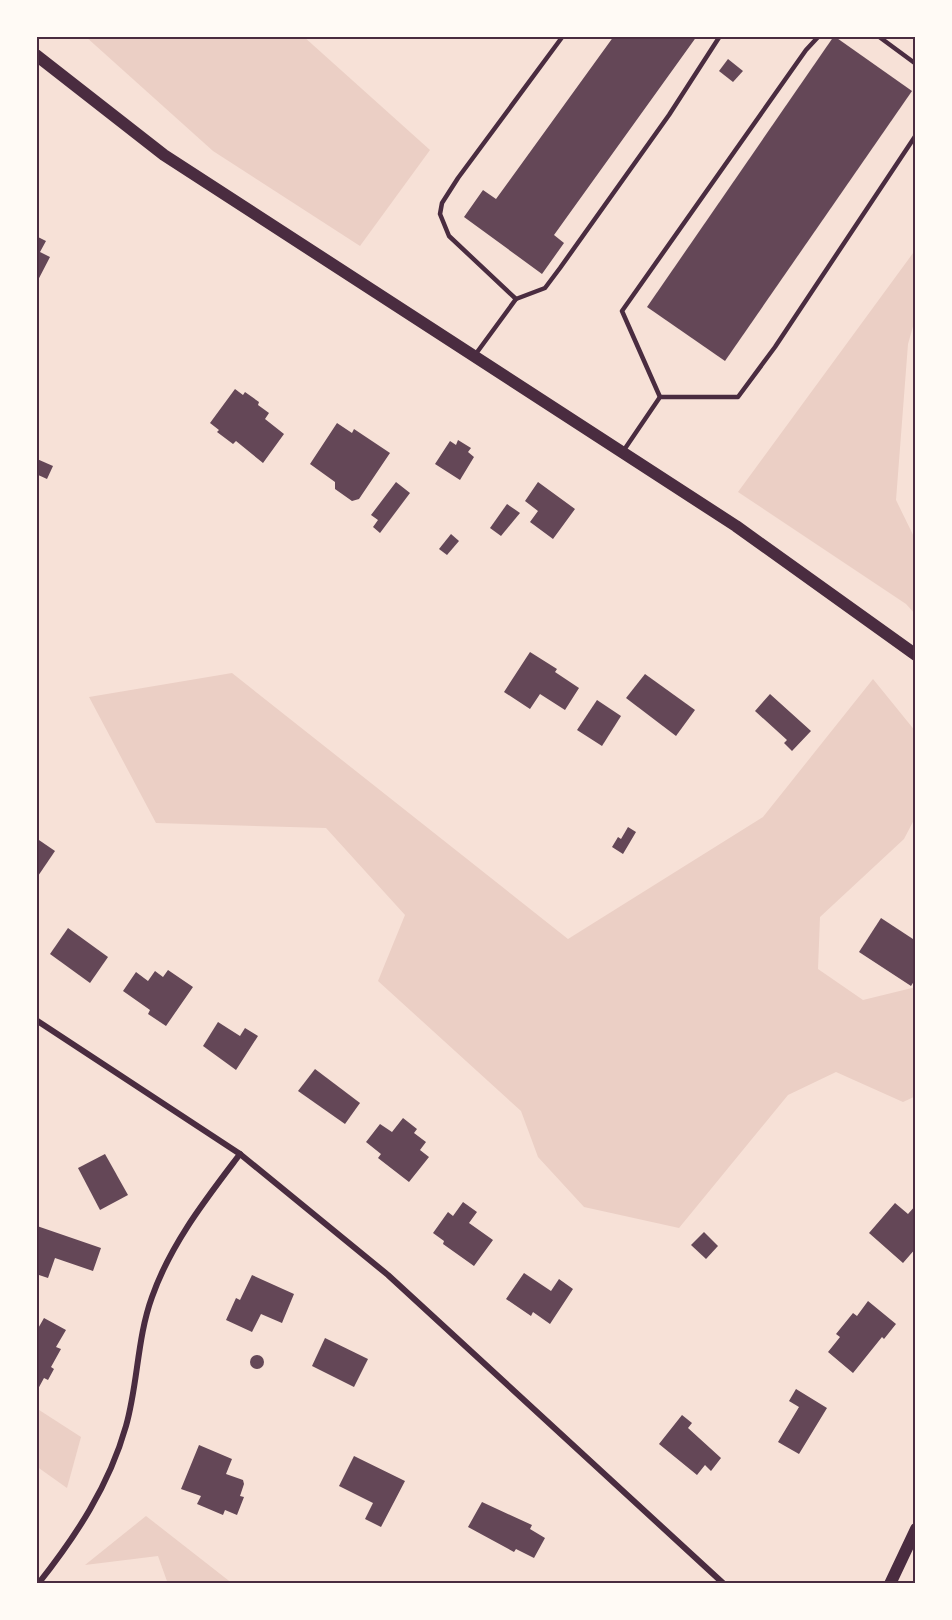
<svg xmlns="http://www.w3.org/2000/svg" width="952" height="1620" viewBox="0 0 952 1620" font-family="Overpass,sans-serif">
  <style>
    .green { fill: #ebcfc5 }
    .building { fill: #644757 }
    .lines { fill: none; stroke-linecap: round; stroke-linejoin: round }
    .service { stroke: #4a2c40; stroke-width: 4.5 }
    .minor { stroke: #4a2c40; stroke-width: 6 }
    .secondary { stroke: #4a2c40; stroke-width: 12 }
    .neatline { fill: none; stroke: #4a2c40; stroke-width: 2 }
  </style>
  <rect width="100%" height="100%" fill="#f7e1d7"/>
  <g class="green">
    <path d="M 85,36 L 303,36 L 430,150 L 360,246 L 213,151 Z"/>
    <path d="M 916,249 L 916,316 L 908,344 L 896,500 L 916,541 L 916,615 L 906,604 L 738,492 Z"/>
    <path d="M 232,673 L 568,939 L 763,817 L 873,679 L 916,732 L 916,816 L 904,839 L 820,917 L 818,969 L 863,1000 L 916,987 L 916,1096 L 903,1102 L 836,1072 L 788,1095 L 679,1228 L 584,1207 L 538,1157 L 521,1111 L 378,981 L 405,915 L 326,828 L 156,823 L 89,697 Z"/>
    <path d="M 36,1408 L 81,1437 L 67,1488 L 36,1466 Z"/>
    <path d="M 146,1516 L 233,1584 L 168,1584 L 158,1556 L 85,1565 Z"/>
  </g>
  <g class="building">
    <path d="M 614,36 L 697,36 L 554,235 L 564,243 L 542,274 L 464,217 L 483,190 L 496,199 Z"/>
    <path d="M 834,36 L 912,91 L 725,361 L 647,307 Z"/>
    <path d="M 728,59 L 743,71 L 733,82 L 719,71 Z"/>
    <path d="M 36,236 L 46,241 L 40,252 L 50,257 L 36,284 Z"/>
    <path d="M 235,389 L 243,395 L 245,392 L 259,402 L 258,405 L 269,413 L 265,419 L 284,434 L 263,463 L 236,441 L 233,444 L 217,432 L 219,430 L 210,423 Z"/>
    <path d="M 337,423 L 352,433 L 354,429 L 390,453 L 359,499 L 352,501 L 335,489 L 335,482 L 310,464 Z"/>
    <path d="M 458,440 L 471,448 L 468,452 L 474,457 L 460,480 L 435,464 L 450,441 L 456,445 Z"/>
    <path d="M 37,459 L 53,466 L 47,479 L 36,474 Z"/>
    <path d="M 396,482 L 410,493 L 380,533 L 373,527 L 378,520 L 371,515 Z"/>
    <path d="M 538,482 L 575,509 L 553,539 L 530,522 L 538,511 L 525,501 Z"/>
    <path d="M 507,504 L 520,513 L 501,536 L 490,528 Z"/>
    <path d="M 451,534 L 459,541 L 447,555 L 439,549 Z"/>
    <path d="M 530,652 L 557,669 L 555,672 L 579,688 L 565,710 L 540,694 L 530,709 L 504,692 Z"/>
    <path d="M 645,674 L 695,710 L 676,736 L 626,698 Z"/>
    <path d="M 770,694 L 811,731 L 792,751 L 784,743 L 787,740 L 755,711 Z"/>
    <path d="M 597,700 L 621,716 L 602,746 L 577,730 Z"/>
    <path d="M 628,827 L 636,832 L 623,854 L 612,847 L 618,837 L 621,839 Z"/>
    <path d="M 36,838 L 55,851 L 36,879 Z"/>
    <path d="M 881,918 L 916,941 L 916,978 L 911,986 L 859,952 Z"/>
    <path d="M 68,928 L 108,957 L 90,983 L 50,954 Z"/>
    <path d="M 168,970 L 193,987 L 166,1026 L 148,1014 L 150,1010 L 123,991 L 136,972 L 148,981 L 155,971 L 163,977 Z"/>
    <path d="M 218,1022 L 240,1036 L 245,1028 L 258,1036 L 236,1070 L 203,1046 Z"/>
    <path d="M 315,1069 L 360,1103 L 345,1124 L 298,1091 Z"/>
    <path d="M 403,1118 L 417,1129 L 414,1133 L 426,1142 L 420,1150 L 429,1157 L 409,1182 L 378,1158 L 381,1154 L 366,1142 L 380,1124 L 392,1132 Z"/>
    <path d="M 105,1154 L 128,1195 L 100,1210 L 78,1168 Z"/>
    <path d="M 463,1202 L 477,1212 L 469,1223 L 493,1240 L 474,1266 L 443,1244 L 444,1241 L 433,1233 L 448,1212 L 453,1216 Z"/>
    <path d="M 895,1203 L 908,1214 L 916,1205 L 916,1248 L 903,1263 L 869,1233 Z"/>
    <path d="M 37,1226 L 101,1248 L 93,1271 L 55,1258 L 48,1278 L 36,1274 Z"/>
    <path d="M 704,1232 L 718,1246 L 706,1259 L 691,1245 Z"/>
    <path d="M 524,1273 L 551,1291 L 559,1279 L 573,1289 L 550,1324 L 533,1312 L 531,1316 L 506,1299 Z"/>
    <path d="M 252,1275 L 294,1294 L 282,1323 L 261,1314 L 252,1332 L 226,1320 L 236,1298 L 240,1300 Z"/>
    <path d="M 868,1301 L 896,1324 L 884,1339 L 882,1337 L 853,1373 L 828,1352 L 840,1337 L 836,1334 L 853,1313 L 857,1316 Z"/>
    <path d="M 44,1318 L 66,1330 L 56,1347 L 61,1349 L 51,1367 L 54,1369 L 48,1380 L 44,1378 L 38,1389 L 36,1332 Z"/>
    <path d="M 325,1338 L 368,1359 L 354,1387 L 312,1366 Z"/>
    <circle cx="257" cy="1362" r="7"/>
    <path d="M 796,1389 L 827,1408 L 799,1454 L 778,1442 L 799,1407 L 789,1401 Z"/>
    <path d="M 682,1415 L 692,1423 L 688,1428 L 721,1458 L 711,1471 L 705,1465 L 697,1475 L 659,1444 Z"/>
    <path d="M 199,1445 L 232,1459 L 226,1474 L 243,1480 L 244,1484 L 240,1496 L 244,1497 L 237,1515 L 225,1510 L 223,1515 L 197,1504 L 201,1496 L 181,1489 Z"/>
    <path d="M 354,1456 L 405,1481 L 381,1527 L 365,1519 L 373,1503 L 339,1486 Z"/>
    <path d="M 482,1502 L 532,1525 L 530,1529 L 545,1538 L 534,1558 L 516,1549 L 514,1552 L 468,1527 Z"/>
  </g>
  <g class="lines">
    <g class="service">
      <path d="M 878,36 L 916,64"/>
      <path d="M 516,299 L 449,236 L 440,214 L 442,203 L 458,178 L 563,36"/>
      <path d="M 475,355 L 516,299 L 545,288 L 560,268 L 669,115 L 720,36"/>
      <path d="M 660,397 L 622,311 L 806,50 L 819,36"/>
      <path d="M 624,450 L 660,397 L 738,397 L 775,347 L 916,135"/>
    </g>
    <g class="minor">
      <path d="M 36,1020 L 240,1154 L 388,1275 L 724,1584"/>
      <path d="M 38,1584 C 76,1536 109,1486 126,1426 C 138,1384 137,1338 152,1297 C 171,1243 206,1199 240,1154"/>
    </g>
    <g class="secondary">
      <path d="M 36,55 L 164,155 L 736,526 L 916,655"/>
      <path d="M 890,1584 L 916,1529"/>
    </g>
  </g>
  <rect width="952" height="1620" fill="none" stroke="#fffaf5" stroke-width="75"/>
  <rect x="38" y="38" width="876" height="1544" class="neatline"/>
</svg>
